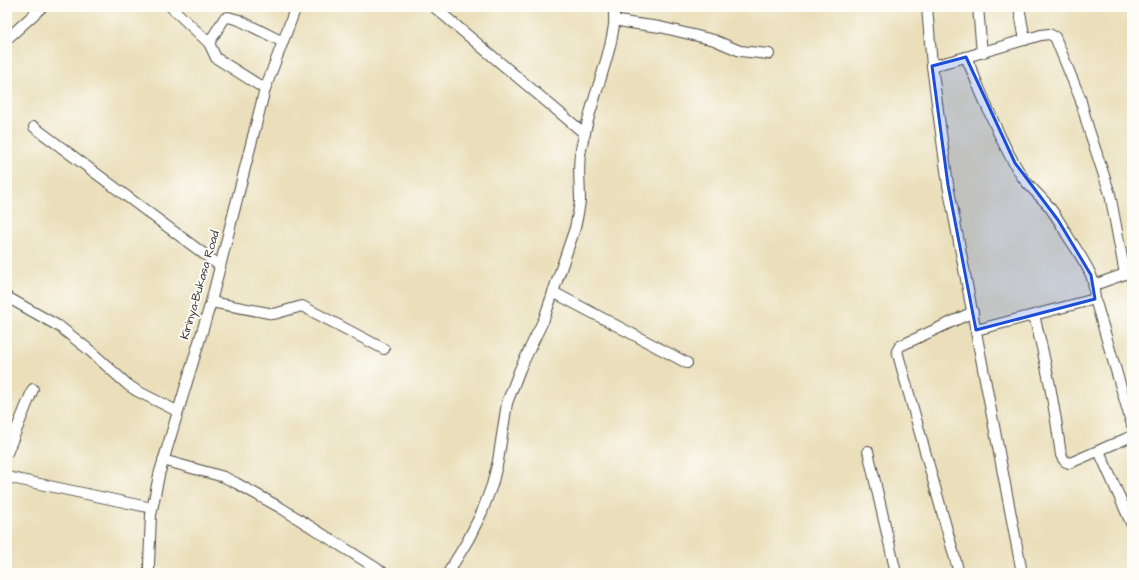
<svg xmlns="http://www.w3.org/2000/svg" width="1139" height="580" viewBox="0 0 1139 580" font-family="'Architects Daughter',sans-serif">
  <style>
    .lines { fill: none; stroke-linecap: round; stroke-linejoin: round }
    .minor-casing { stroke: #484640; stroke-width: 12 }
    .minor { stroke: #fff; stroke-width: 10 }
    .marked { fill: #1d4ed8; fill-opacity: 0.2; stroke: #1d4ed8; stroke-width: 3; stroke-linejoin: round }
    .labels { text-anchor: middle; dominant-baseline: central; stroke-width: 4; stroke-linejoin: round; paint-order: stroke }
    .street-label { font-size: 12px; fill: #2b2b2b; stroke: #fdfcf7 }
  </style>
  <rect width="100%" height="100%" fill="#fdfcf7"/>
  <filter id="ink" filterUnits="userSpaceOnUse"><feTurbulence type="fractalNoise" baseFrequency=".025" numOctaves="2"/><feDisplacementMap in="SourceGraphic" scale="8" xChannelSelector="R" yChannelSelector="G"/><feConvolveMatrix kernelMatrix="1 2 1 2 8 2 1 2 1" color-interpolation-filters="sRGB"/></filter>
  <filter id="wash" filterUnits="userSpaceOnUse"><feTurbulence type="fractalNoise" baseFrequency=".012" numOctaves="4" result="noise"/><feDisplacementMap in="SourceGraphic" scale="16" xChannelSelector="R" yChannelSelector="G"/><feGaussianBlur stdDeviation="0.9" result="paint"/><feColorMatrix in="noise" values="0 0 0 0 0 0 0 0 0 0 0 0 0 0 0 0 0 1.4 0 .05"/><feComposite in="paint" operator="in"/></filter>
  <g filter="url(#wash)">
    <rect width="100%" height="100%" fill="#eadfba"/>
  </g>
  <g filter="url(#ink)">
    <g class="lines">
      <g class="minor-casing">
        <g id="minor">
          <path d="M 171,7 L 209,43 L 216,58 L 265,89"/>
          <path d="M 434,7 L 585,134"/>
          <path d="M 927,7 L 932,66 L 948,185 L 1022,573"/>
          <path d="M 978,7 L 982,53"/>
          <path d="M 1019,7 L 1025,40"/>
          <path d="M 615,20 L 630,23 L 660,27 L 714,40 L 740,51 L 769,54"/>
          <path d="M 7,39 L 42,7"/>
          <path d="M 209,43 L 224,19 L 228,17 L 239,20 L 283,42"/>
          <path d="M 966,57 C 984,98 999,141 1023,178 C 1030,187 1038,194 1046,203 C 1055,213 1062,226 1069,238 C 1077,250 1085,262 1091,275 C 1094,282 1094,291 1095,299 L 1132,425"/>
          <path d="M 932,66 L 966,57 L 1041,35 L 1049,34 L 1055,37 L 1080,98 L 1088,127 L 1110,194 L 1125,274"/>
          <path d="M 34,127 L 220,266"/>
          <path d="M 1094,285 L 1125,274 L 1132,273"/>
          <path d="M 553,292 L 687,363"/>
          <path d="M 7,297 L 60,327 L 88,349 L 128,385 L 137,391 L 177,411"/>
          <path d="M 211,302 L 274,314 L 302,306 L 384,349"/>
          <path d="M 1034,315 C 1046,361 1055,408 1061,455 C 1063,459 1065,463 1070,463 L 1132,436"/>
          <path d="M 976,330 L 1095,299"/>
          <path d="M 868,451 L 896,573"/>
          <path d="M 1099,451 L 1132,525"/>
          <path d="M 7,453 L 33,389"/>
          <path d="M 163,460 L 224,477 L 236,483 L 281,508 L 384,573"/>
          <path d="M 7,477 L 152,508"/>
          <path d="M 149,573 L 149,564 L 151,515 L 159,475 L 211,302 L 265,89 L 296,7"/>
          <path d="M 448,573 L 468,540 L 482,512 L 492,485 L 498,461 L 507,403 L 520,369 L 544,319 L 575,228 C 577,219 579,210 580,201 C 580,186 578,170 580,155 C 586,118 601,82 610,46 C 613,31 616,22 613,7"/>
          <path d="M 959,573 L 897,351 L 900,346 L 973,312"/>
        </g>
      </g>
      <use href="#minor" class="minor"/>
    </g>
  </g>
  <path class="marked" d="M 966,57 L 1015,163 L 1058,220 L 1091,275 L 1095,299 L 976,330 L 948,185 L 932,66 Z"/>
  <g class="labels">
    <g class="street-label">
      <text transform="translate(200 285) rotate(-74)">Kirinya-Bukasa Road</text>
    </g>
  </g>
  <rect width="1139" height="580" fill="none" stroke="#fdfcf7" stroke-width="24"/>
</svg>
